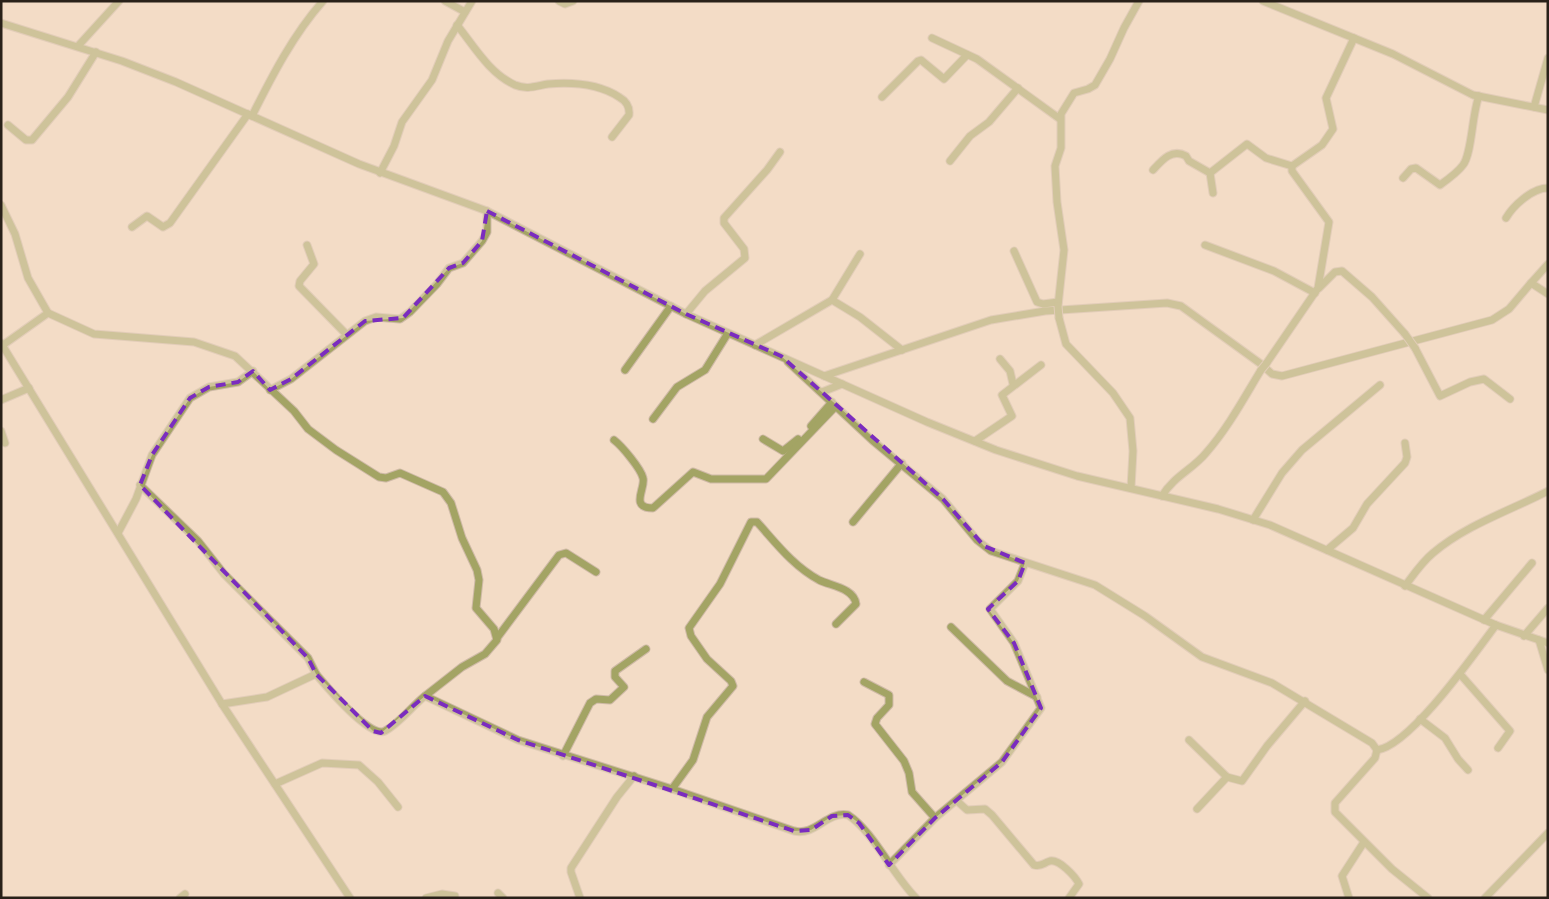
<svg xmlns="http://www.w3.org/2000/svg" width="1549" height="899" viewBox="0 0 1549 899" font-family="Montserrat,sans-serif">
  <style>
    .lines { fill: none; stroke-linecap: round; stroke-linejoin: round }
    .minor-casing { stroke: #cfbaa7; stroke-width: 9 }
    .minor { stroke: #a3a464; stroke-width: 7 }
    .minor-bridge-casing { stroke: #cfbaa7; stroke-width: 9; stroke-linecap: butt }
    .minor-bridge { stroke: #a3a464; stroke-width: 7 }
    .marked { fill: none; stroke: #7b2cbf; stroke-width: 4; stroke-dasharray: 10 6; stroke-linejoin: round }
  </style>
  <rect width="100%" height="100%" fill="#f3dcc6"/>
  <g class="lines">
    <g class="minor-casing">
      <g id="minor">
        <path d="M 445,1 L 465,12"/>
        <path d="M 559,1 L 565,4 L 573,1"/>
        <path d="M 1263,1 L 1393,54 L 1473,95 L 1548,110"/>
        <path d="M 1,23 L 122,61 L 176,82 L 359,164 L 487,211 L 686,314 L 927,422 L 996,450 L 1077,476 L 1218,509 L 1270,525 L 1496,625 L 1548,643"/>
        <path d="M 457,25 C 474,46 489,73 515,85 C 527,90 536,86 548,84 C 572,82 599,84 619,97 C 626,101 630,106 629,115 L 612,137"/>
        <path d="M 932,38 L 977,59 L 1060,119"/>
        <path d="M 78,46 L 119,1"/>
        <path d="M 882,97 L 918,61 L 921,60 L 944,79 L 967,55"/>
        <path d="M 1534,107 L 1548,58"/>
        <path d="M 252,116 C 272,76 293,35 323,1"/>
        <path d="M 8,125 L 26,140 L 32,140 L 68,97 L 96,52"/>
        <path d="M 950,161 L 970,136 L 989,122 L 1018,88"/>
        <path d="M 1153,170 C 1162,160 1172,148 1186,156 L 1189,161 L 1210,173"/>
        <path d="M 380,173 L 394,146 L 402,122 L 432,80 L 448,41 L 472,1"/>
        <path d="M 1403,178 L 1411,169 L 1416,168 L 1440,185 C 1447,180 1458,172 1463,165 C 1472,154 1472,113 1479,96"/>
        <path d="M 1213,193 L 1210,173 L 1247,144 L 1266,158 L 1292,166"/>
        <path d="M 1,205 L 15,234 L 28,278 L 48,313 L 3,345"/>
        <path d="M 1506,218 C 1513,206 1532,188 1548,188"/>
        <path d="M 132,227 L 147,216 L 163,227 L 170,223 L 248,114"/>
        <path d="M 307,245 L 314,264 L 300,281 L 299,286 L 346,334"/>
        <path d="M 1205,245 L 1274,271 L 1315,293"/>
        <path d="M 1014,251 L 1037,302 L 1043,304 L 1058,302"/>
        <path d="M 1548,264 L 1531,283 L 1548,294"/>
        <path d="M 1319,288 L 1335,272 L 1342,271 L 1372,297 L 1405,334"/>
        <path d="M 832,300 L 860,254"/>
        <path d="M 1058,306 L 1064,250 L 1057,202 L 1055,166 L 1061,148 L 1061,114 L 1074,93 L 1088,89 L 1095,85 L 1110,59 L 1124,28 L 1139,1"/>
        <path d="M 48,313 L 94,334 L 194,342 L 235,356 L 294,411 L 308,429 L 336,450 L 379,477 L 386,478 L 400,473 L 443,492 L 451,503 L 462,538 L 477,570 L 479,580 L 476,608 L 494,629 L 497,640 L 485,654 L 462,667 L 425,696"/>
        <path d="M 686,314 L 705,291 L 745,258 L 744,249 L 724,223 L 724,218 L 767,170 L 780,152"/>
        <path d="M 1059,318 L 1066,344 L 1113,393 L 1130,418 L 1133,451 L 1131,488"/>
        <path d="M 1,343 L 222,704 L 350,898"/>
        <path d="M 755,345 L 832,300 L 860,317 L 902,350"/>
        <path d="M 1415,348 L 1440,396 L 1470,382 L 1484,379 L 1510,399"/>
        <path d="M 1000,359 L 1010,371 L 1013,384"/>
        <path d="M 788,362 L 872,440 L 943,499 L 977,540 L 991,551 L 1095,585 L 1145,616 L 1202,657 L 1272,683 L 1372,743 L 1377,750 L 1375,758 L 1335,803 L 1335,812 L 1392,869 L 1428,898"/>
        <path d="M 1266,364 L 1318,288 L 1329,222 L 1292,171 L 1292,166 L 1322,145 L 1333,129 L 1326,98 L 1354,38"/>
        <path d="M 625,370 L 671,306"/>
        <path d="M 824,376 L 991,320 L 1045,311 L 1167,303 L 1181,306 L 1261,364 L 1272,374 L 1282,376 L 1492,320 L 1509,309 L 1531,283"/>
        <path d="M 270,390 L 291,379 L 365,321 L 376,317 L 400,319 L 410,312 L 437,284 L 449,268 L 463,263 L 482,241 L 487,232 L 487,211"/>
        <path d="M 822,392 L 842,384"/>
        <path d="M 1,400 L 29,388"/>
        <path d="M 653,419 L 677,387 L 705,370 L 728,333"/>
        <path d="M 811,426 L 832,402"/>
        <path d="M 1,431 L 5,443"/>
        <path d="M 763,439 L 783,451 L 798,439"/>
        <path d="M 614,440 C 622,446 641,469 643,478 C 646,488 629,508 653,508 L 693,472 L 711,479 L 766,479 L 836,406"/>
        <path d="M 975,441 L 1012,416 L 1002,395 L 1041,365"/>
        <path d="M 140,485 L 198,541 L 224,574 L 308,658 L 316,674"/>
        <path d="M 1162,496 C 1173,477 1193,469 1206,453 C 1228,428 1244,398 1261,370"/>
        <path d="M 1253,520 L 1282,473 L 1302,450 L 1380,385"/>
        <path d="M 853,522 L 902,463"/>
        <path d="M 118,533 L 136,499 L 152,455 L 190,398 L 209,387 L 238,382 L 253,371"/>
        <path d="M 1327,550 L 1353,528 L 1367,504 L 1405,463 L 1407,457 L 1405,443"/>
        <path d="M 1405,586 C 1414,574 1422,562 1433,553 C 1466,525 1509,511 1548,491"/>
        <path d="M 1484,620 L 1532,563"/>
        <path d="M 951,627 L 1007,681 L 1037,697"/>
        <path d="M 1524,636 L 1548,608"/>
        <path d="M 497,638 L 559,555 L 566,553 L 596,572"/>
        <path d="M 1539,640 L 1548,670"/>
        <path d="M 1460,674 L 1510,731 L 1498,748"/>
        <path d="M 864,682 L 889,695 L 889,705 L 877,718 L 875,724 L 904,761 L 909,773 L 912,792 L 935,818"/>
        <path d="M 222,704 L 267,697 L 316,674 C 326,686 370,739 385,731 C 400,723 412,706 425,696 L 518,740 L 672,789 L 794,831 C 816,836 827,811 848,815 C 873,831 893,875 916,898"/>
        <path d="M 1420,719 L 1445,738 L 1458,759 L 1468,770"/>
        <path d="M 1189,740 L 1227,777 L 1242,781 L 1267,746 L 1305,701"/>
        <path d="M 1377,750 C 1410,746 1475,653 1496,625"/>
        <path d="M 563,756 L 590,703 L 596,699 L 610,700 L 624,687 L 615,677 L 615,671 L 646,649"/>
        <path d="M 275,784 L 322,763 L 359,765 L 378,782 L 398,807"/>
        <path d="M 672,789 L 693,760 L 707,717 L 733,686 L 731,681 L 707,659 L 691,636 L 689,628 L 720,584 L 751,522 L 757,522 C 776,543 793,566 819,580 C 831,586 854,588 856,604 L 836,624"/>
        <path d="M 957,801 L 967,810 L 985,809 L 992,815 L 1034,865 C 1042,867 1043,863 1050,861 C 1059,859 1075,876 1079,884 L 1069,898"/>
        <path d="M 1197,809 L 1227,777"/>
        <path d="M 889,865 L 935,818 L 1002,762 L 1041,708 L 1014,643 L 990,609 L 1018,581 L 1025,563"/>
        <path d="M 498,893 L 503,898"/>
        <path d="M 180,898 L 185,894"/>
        <path d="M 426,898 L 442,894 L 455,896"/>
        <path d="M 580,898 L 571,872 L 571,868 L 617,797 L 634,776"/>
        <path d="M 1349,898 L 1342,876 L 1364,842"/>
        <path d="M 1485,898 L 1548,833"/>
      </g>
    </g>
    <use href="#minor" class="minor"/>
    <g class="minor-bridge-casing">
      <g id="minor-bridge">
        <path d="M 1058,306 L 1059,318"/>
        <path d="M 1405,334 L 1415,348"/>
        <path d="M 1261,370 L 1266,364"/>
      </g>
    </g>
    <use href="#minor-bridge" class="minor-bridge"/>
  </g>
  <path d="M0 0H1549V899H0ZM 487,211 L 686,314 L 781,356 L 943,499 L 984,546 L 1025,563 L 1018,581 L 988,609 L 1014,643 L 1041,708 L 1002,762 L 935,818 L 889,865 L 859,823 L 848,815 L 832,816 L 811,830 L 794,831 L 518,740 L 425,696 L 381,733 L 373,731 L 316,674 L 308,658 L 140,485 L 152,455 L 190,398 L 209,387 L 238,382 L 253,371 L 270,390 L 291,379 L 365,321 L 403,318 L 449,268 L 463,263 L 482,241 Z" fill="#f3dcc6" fill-opacity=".55" fill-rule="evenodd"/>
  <path class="marked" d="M 487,211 L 686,314 L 781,356 L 943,499 L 984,546 L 1025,563 L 1018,581 L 988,609 L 1014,643 L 1041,708 L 1002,762 L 935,818 L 889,865 L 859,823 L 848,815 L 832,816 L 811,830 L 794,831 L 518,740 L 425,696 L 381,733 L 373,731 L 316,674 L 308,658 L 140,485 L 152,455 L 190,398 L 209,387 L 238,382 L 253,371 L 270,390 L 291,379 L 365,321 L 403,318 L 449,268 L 463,263 L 482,241 Z"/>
  <rect width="1549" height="899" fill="none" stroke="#292119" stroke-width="5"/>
</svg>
